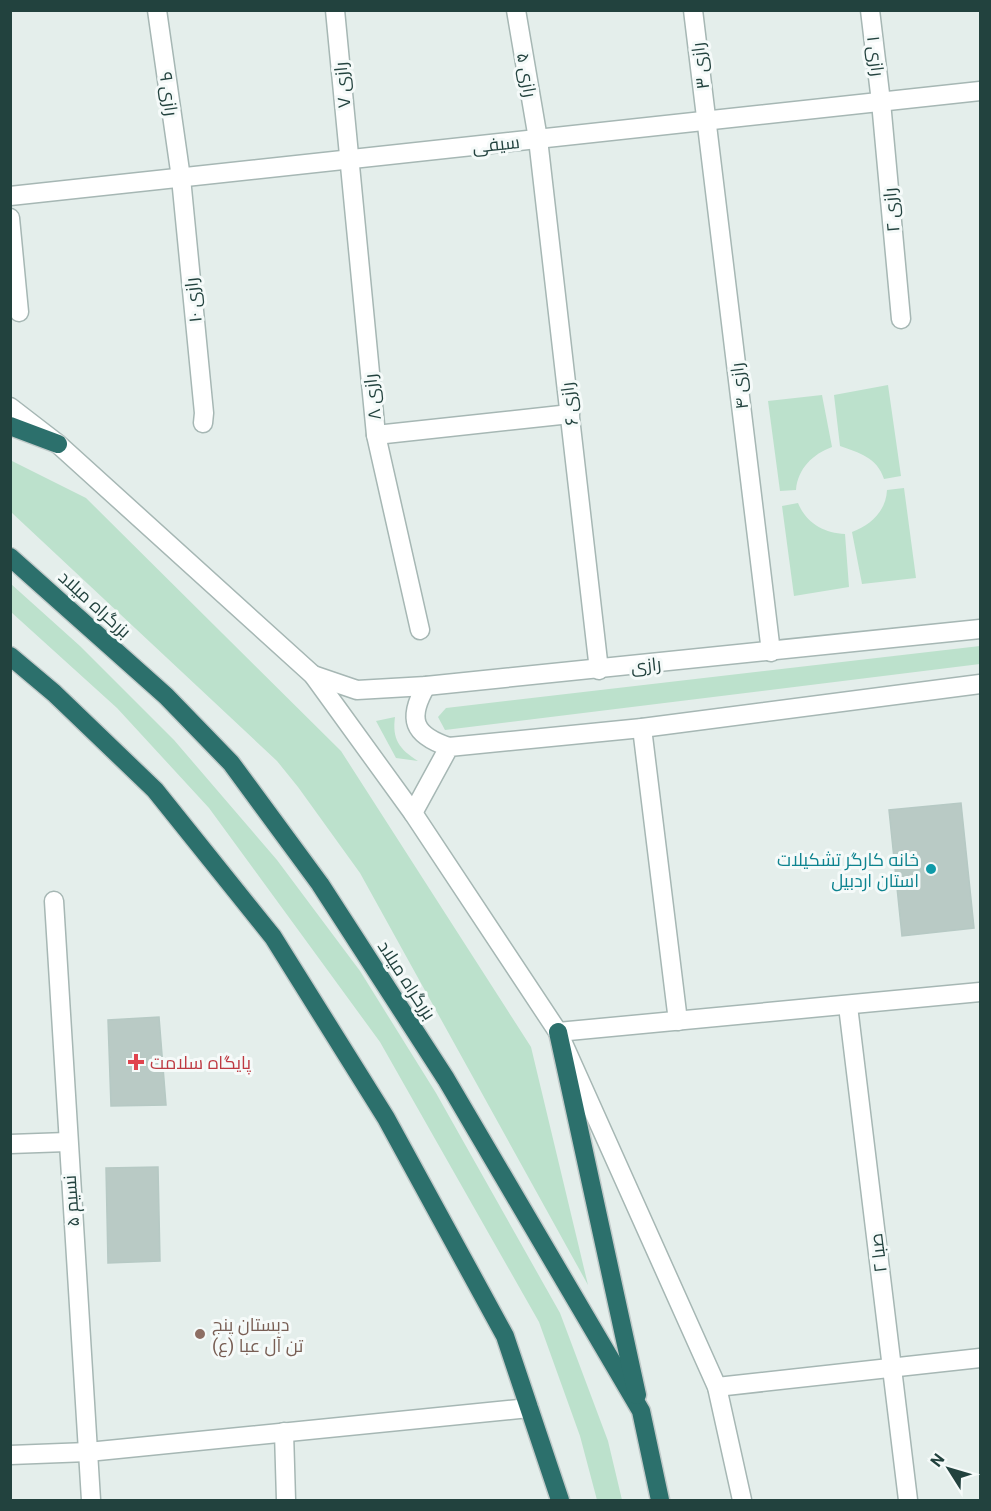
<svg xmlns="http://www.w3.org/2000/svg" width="991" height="1511" viewBox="0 0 991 1511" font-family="Roboto,Cairo,sans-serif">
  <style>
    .green { fill: #bce1cc }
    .building { fill: #b9cac5; stroke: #b6c9c4; stroke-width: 1.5 }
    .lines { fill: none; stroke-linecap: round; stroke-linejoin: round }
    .street-casing { stroke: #a6b7b4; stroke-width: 21 }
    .highway-casing { stroke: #c1cac9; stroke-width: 21 }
    .street { stroke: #fff; stroke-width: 18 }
    .highway { stroke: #2c706c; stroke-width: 18 }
    .culture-dot { fill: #0f9aa8; stroke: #f5faf9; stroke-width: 2 }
    .health-dot { fill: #e0444e; stroke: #f5faf9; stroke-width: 2 }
    .education-dot { fill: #8d6e63; stroke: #f5faf9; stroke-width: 2 }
    .labels { text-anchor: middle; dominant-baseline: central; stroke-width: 6; stroke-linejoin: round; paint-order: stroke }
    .street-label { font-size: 18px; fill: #22423e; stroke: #f5faf9 }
    .culture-label { font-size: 18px; fill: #0d838f; stroke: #f5faf9; text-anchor: end }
    .health-label { font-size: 18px; fill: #be3a42; stroke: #f5faf9; text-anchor: start }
    .education-label { font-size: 18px; fill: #785e54; stroke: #f5faf9; text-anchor: start }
  </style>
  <rect width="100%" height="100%" fill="#e4eeeb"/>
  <g class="green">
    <path d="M 888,385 L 901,476 L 884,479 C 877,457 859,453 840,446 L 834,395 Z"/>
    <path d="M 822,395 L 832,447 C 813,454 798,468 796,490 L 780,491 L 768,401 Z"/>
    <path d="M 10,460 L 86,498 L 341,751 L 531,1047 L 588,1285 L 360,873 L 298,787 L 277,761 L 11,512 Z"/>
    <path d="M 904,488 L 916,578 L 862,584 L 852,532 C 871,525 886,511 887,490 Z"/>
    <path d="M 798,503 C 806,523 824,533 845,534 L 849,587 L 794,596 L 782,506 Z"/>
    <path d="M 11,584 L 80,646 L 174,740 L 277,860 L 360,971 L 436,1093 L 560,1313 L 608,1441 L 622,1500 L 597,1500 L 580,1436 L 539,1322 L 380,1042 L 209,808 L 117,708 L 11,612 Z"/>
    <path d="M 980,646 L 980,664 L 445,730 L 438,717 L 446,708 Z"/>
    <path d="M 395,717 C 392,739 399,749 418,761 L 396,758 L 376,721 Z"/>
  </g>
  <g class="building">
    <path d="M 961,803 L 974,928 L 902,936 L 889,810 Z"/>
    <path d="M 159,1017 L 166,1105 L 111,1106 L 108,1020 Z"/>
    <path d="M 158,1167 L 160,1261 L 108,1263 L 106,1168 Z"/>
  </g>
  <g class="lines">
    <g class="street-casing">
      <g id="street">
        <path d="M 157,10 L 181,178 L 204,413 L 203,423"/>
        <path d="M 335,10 L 376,435 L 420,630"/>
        <path d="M 516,10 L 538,139 L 599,670"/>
        <path d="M 693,10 L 771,652"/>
        <path d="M 870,10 L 881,102 L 901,319"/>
        <path d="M 10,196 L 980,91"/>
        <path d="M 10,218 L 19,312"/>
        <path d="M 10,407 L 58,444 L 313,675 L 413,813 L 558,1032 L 717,1387 L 742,1500"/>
        <path d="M 376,435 L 570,414"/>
        <path d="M 313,675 L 357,690 L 426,686 L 980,629"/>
        <path d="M 426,686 C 407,719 413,735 449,747"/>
        <path d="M 642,728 L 678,1021"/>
        <path d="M 413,813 L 449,747 L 642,728 L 980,684"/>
        <path d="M 54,901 L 91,1500"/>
        <path d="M 848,1006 L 908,1500"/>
        <path d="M 558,1032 L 980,992"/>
        <path d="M 10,1144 L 67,1142"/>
        <path d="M 717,1387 L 980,1358"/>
        <path d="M 284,1432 L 286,1500"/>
        <path d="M 10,1455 L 88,1452 L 529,1408"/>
      </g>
    </g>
    <g class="highway-casing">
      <g id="highway">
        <path d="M 10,426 L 58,444"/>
        <path d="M 10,557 L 166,696 L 231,763 L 320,884 L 446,1079 L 641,1411 L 660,1500"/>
        <path d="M 10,656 L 54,693 L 155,790 L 273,937 L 386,1118 L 505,1336 L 560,1500"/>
        <path d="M 558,1032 L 637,1395"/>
      </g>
    </g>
    <use href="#street" class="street"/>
    <use href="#highway" class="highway"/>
  </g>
  <circle class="culture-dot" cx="931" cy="869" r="6"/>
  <path class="health-dot" d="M133 1053h6v6h6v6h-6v6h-6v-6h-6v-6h6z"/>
  <circle class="education-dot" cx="200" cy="1334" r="6"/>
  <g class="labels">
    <g class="street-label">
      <text transform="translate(876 56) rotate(83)">رازی ۱</text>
      <text transform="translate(700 66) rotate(-97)">رازی ۳</text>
      <text transform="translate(527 75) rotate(80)">رازی ۵</text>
      <text transform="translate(342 85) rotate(-95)">رازی ۷</text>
      <text transform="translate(169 94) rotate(82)">رازی ۹</text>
      <text transform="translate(496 144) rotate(-6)">سیفی</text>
      <text transform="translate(891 210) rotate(-95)">رازی ۲</text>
      <text transform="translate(193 300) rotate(-96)">رازی ۱۰</text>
      <text transform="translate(739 386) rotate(-97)">رازی ۴</text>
      <text transform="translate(372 397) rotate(-96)">رازی ۸</text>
      <text transform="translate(569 404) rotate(-97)">رازی ۶</text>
      <text transform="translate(95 604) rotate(42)">بزرگراه میلاد</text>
      <text transform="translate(646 665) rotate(-6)">رازی</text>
      <text transform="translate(407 980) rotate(57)">بزرگراه میلاد</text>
      <text transform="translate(71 1201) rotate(-94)">نسیم ۵</text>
      <text transform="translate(878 1253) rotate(-97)">صبا ۲</text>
    </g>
    <g class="culture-label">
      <text x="919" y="859">خانه کارگر تشکیلات<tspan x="919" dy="21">استان اردبیل</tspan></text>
    </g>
    <g class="health-label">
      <text x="150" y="1062">پایگاه سلامت</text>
    </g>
    <g class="education-label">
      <text x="212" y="1324">دبستان پنج<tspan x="212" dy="21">تن آل عبا (ع)</tspan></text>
    </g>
  </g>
  <rect width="991" height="1511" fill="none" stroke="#22423e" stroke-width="24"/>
  <g transform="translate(949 1469) rotate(307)" stroke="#f5faf9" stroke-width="4.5" paint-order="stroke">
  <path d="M0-4.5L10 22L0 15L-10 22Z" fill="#22423e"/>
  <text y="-9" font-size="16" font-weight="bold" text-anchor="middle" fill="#22423e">N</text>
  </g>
</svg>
